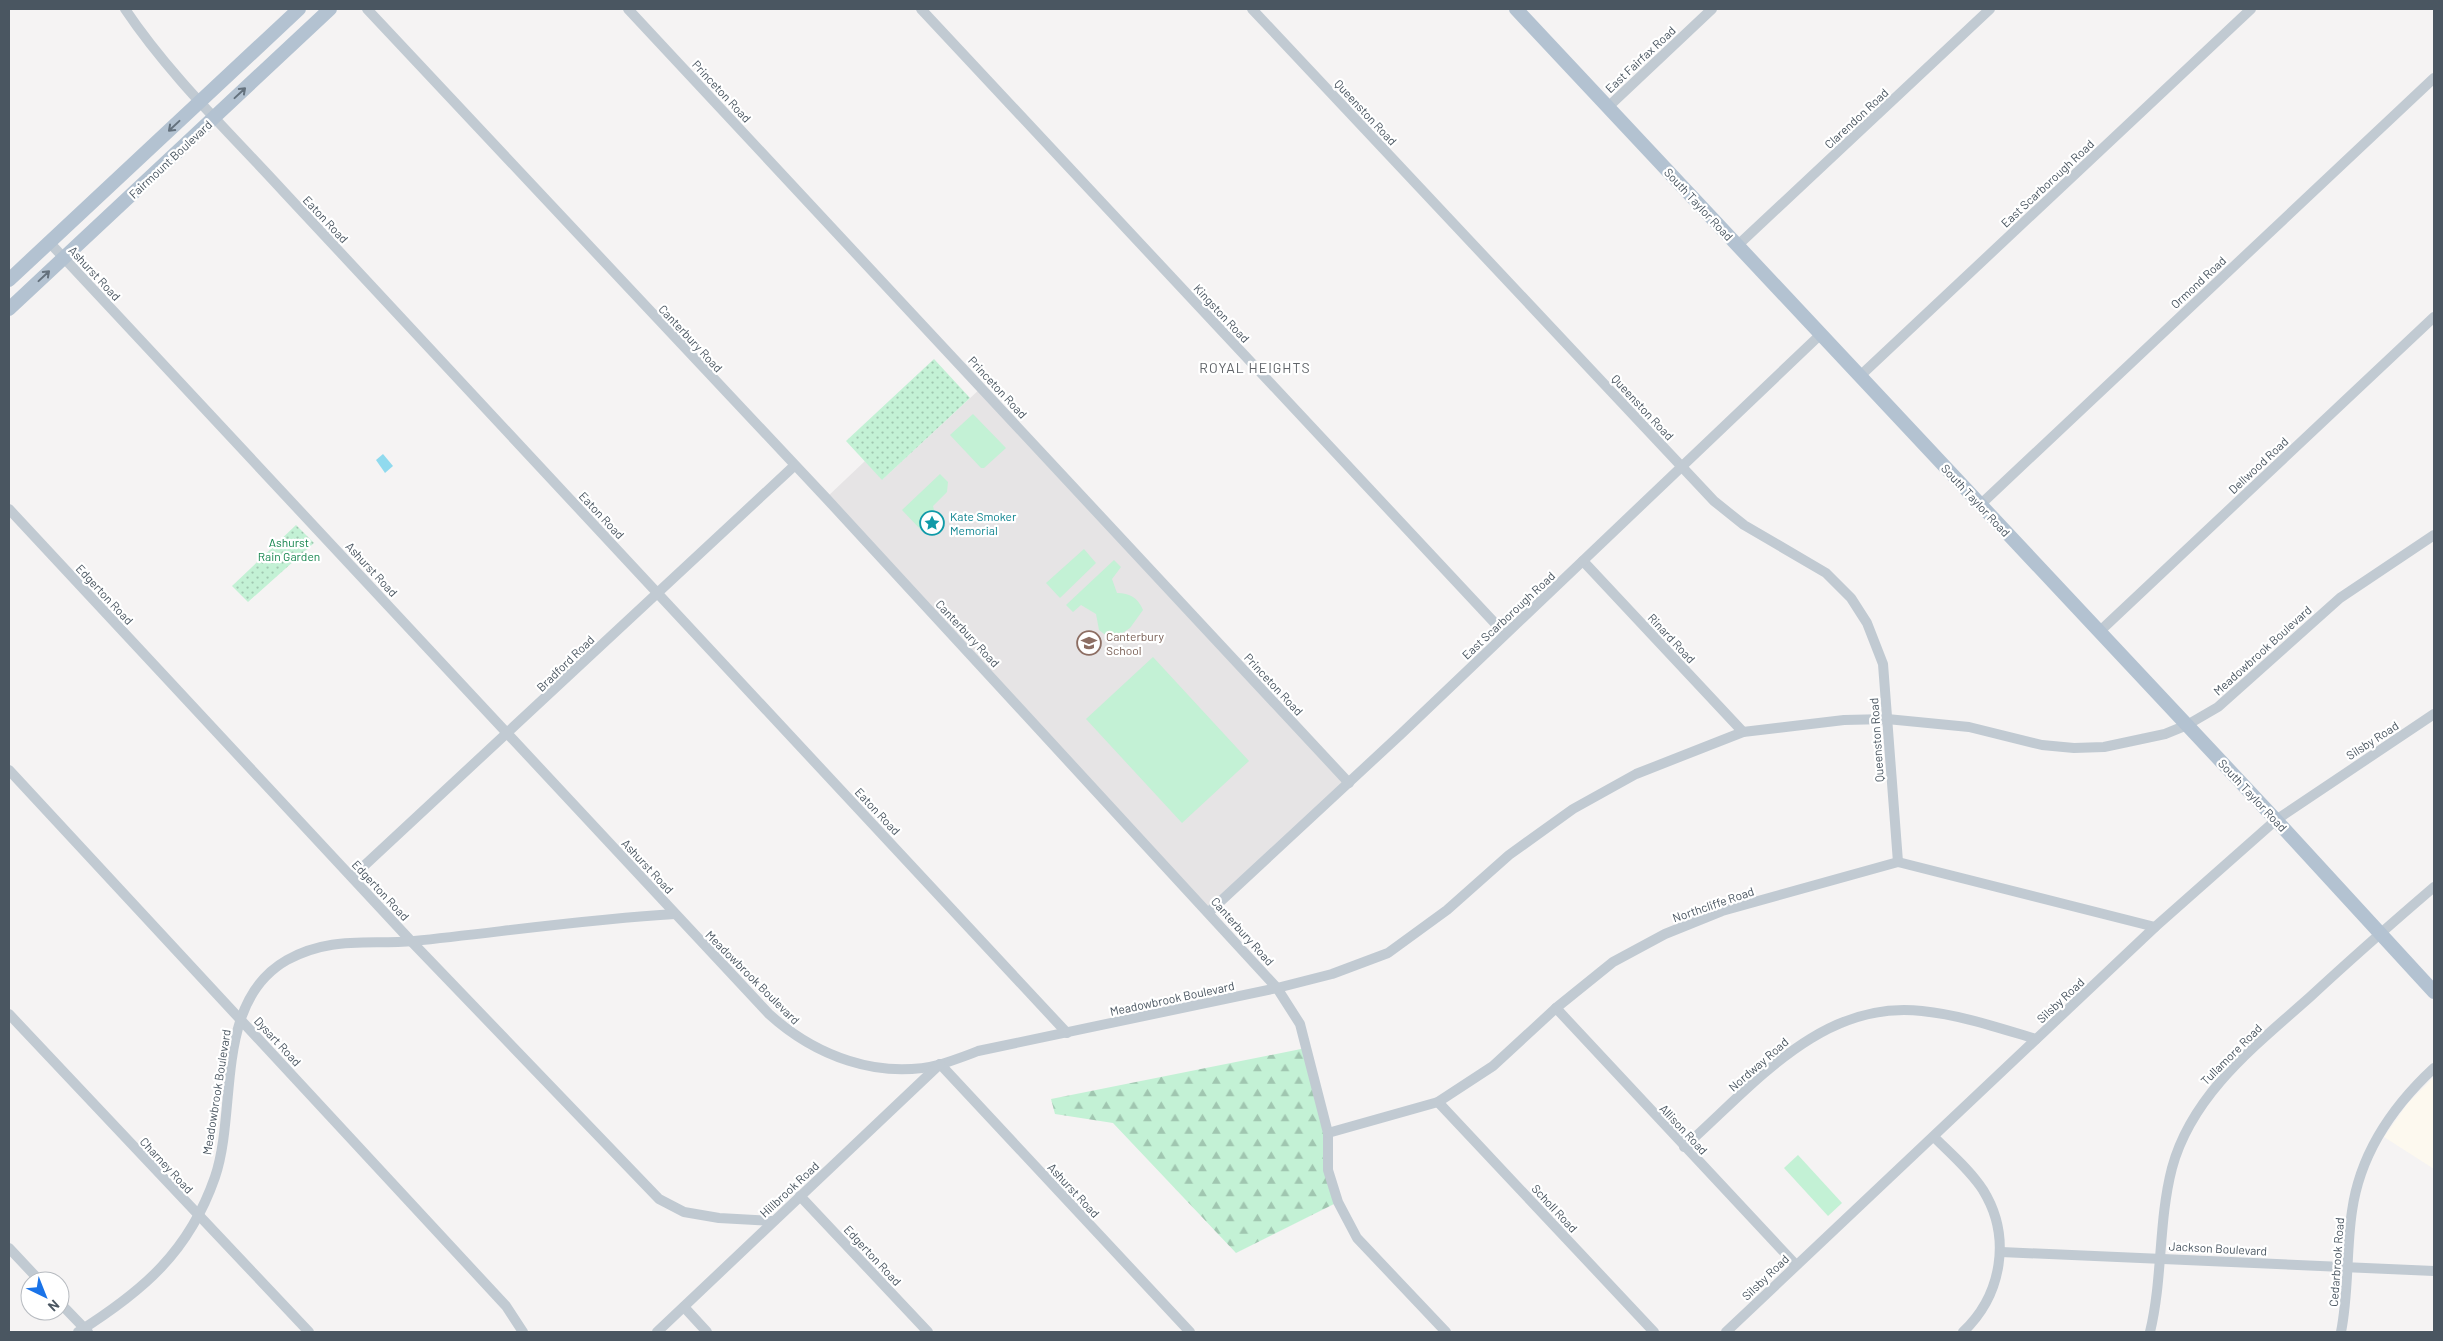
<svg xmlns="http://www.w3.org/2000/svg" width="2443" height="1341" viewBox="0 0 2443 1341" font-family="Barlow,sans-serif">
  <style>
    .commercial { fill: #fdf9ef }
    .education { fill: #e6e4e5 }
    .grass { fill: url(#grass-dots) }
    .forest { fill: url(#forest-firs) }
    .park { fill: #c3f1d5 }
    .water { fill: #90daee }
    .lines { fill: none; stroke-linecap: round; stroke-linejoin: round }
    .minor { stroke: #c1cad2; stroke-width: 10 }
    .major { stroke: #b3c2d1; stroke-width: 14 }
    .oneway { stroke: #64717d }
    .labels { text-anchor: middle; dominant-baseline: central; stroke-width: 4.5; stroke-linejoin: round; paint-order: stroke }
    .street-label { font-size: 12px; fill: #4a5661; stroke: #fff }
    .culture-label { font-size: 12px; fill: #0d838f; stroke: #fff; text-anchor: start }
    .park-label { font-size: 12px; fill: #17864f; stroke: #fff }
    .education-label { font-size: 12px; fill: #785e54; stroke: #fff; text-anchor: start }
    .neighbourhood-label { font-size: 14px; letter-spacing: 1px; fill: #5f6368; stroke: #fff }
  </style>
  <defs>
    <pattern id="grass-dots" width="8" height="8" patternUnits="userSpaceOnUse" patternTransform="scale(1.25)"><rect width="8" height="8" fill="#c3f1d5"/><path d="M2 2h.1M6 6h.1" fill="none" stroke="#a0c6b0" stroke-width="1.8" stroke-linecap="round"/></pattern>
    <pattern id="forest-firs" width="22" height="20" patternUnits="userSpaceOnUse" patternTransform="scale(1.25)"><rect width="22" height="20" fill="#c3f1d5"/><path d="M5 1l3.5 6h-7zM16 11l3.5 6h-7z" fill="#a0c6b0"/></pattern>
  </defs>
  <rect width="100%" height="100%" fill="#f5f3f3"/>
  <path class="commercial" d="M 2434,1077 L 2434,1169 L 2384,1137 L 2408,1103 Z"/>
  <path class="education" d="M 982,387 L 1349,783 L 1209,912 L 826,498 L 865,461 L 883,479 Z"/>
  <g class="grass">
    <path d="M 934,359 L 970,398 L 882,480 L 846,441 Z"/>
    <path d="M 296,525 L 314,543 L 248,602 L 232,586 Z"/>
  </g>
  <path class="forest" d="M 1306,1048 L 1338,1202 L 1236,1253 L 1113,1123 L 1055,1114 L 1051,1099 Z"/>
  <g class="park">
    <path d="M 973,414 L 1006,448 L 984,468 L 981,468 L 950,435 Z"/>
    <path d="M 940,474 L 948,482 L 947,492 L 933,506 L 936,519 L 922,531 L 902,510 Z"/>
    <path d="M 1084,549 L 1096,563 L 1060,598 L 1046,583 Z"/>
    <path d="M 1114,560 L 1121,567 L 1112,579 L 1117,593 C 1130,593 1138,598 1143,610 L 1130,628 L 1112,640 L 1099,630 L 1096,614 L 1081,605 L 1073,612 L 1066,605 Z"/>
    <path d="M 1153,657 L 1249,761 L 1182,823 L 1086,719 Z"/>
    <path d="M 1798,1155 L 1842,1203 L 1828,1216 L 1784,1168 Z"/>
  </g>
  <path class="water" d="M 383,454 L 393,466 L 385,473 L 376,460 Z"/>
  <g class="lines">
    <g class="minor">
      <path d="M 125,9 C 170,76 230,133 284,192 L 1067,1033"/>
      <path d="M 367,9 L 826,498 L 1277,988 L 1300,1024 L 1328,1133 L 1328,1170 L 1338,1202 L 1357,1238 L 1446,1332"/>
      <path d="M 628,9 L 1349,783"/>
      <path d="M 921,9 L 1505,634"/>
      <path d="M 1252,9 L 1714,501 L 1744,525 L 1826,573 L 1851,598 L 1867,623 L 1883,664 L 1898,862"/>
      <path d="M 1608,107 L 1712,9"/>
      <path d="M 49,242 L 769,1014 C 814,1055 879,1081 942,1064 C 954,1060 966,1056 978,1051 L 1277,988 L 1332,974 L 1388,953 L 1447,910 L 1509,855 L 1573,809 L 1636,774 L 1743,732 L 1844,720 L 1887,719 L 1969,727 L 2042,745 L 2074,748 L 2104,747 L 2165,734 L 2187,725 L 2218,707 L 2340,598 L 2434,535"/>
      <path d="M 1738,245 L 1990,9"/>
      <path d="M 1860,376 L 2251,9"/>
      <path d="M 1980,505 L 2434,78"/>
      <path d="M 9,509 L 411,941 L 659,1199 L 684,1212 L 719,1218 L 772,1221"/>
      <path d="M 1583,561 L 1743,732"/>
      <path d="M 2099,632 L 2434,317"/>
      <path d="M 9,770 L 506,1306 L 523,1332"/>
      <path d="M 352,877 L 794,466"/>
      <path d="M 1209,912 L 1401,734 L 1821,334"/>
      <path d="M 1556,1008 L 1796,1265"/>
      <path d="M 9,1014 L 309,1332"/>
      <path d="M 940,1064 L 1190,1332"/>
      <path d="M 1438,1102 L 1654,1332"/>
      <path d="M 1328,1133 L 1438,1102 L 1493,1066 L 1556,1008 L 1613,962 L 1665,934 L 1722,911 L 1898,862 L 2155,927"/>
      <path d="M 1934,1137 C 1951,1154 1970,1170 1983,1190 C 2012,1237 2002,1295 1963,1332"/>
      <path d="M 1684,1147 C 1752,1087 1821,999 1922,1011 C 1961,1015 1999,1028 2036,1039"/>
      <path d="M 800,1196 L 928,1332"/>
      <path d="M 9,1248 L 40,1281"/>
      <path d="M 2001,1252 L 2434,1271"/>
      <path d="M 60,1303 L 88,1332"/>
      <path d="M 684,1307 L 707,1332"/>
      <path d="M 78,1332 C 143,1291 189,1252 215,1177 C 238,1109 213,1002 287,960 C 331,936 367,945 414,941 C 501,932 588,919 675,914"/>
      <path d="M 657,1332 L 940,1064"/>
      <path d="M 1726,1332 L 2155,927 L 2276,820 L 2434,714"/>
      <path d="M 2150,1332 C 2163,1278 2158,1222 2172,1168 C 2192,1094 2256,1045 2310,997 C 2351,959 2392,923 2434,887"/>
      <path d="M 2341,1332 C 2349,1292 2346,1251 2352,1211 C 2360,1154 2393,1106 2434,1068"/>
    </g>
    <g class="major">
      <path d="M 1516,9 L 2276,820 L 2434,992"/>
      <path d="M 9,280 L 299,9"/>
      <path d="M 9,309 L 330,9"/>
    </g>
  </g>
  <defs><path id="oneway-shaft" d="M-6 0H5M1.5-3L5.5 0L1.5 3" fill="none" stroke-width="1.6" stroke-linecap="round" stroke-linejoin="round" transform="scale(1.25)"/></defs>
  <g class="oneway">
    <use href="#oneway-shaft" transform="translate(240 93) rotate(-43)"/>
    <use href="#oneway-shaft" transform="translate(174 126) rotate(137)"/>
    <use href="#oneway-shaft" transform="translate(44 276) rotate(-43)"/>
  </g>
  <defs>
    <g id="sight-ring" transform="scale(1.25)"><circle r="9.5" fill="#fff" stroke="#0f9aa8" stroke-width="1.5"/><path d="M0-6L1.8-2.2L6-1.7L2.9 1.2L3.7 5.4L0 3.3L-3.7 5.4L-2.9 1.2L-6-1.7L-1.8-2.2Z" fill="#0f9aa8"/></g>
    <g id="school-ring" transform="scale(1.25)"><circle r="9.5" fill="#fff" stroke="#8d6e63" stroke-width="1.5"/><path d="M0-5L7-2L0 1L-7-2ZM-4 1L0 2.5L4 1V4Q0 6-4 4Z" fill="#8d6e63"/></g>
  </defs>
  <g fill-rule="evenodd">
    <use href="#sight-ring" x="932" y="523"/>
    <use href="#school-ring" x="1089" y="643"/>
  </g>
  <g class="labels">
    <g class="street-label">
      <text transform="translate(1640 59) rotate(-43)">East Fairfax Road</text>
      <text transform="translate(722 91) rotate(47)">Princeton Road</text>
      <text transform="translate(1366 112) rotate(47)">Queenston Road</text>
      <text transform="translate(1856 118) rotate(-43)">Clarendon Road</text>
      <text transform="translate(170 159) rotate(-43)">Fairmount Boulevard</text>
      <text transform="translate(2047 183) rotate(-43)">East Scarborough Road</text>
      <text transform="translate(1699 204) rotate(47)">South Taylor Road</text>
      <text transform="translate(326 219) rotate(47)">Eaton Road</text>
      <text transform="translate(95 273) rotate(47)">Ashurst Road</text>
      <text transform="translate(2198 282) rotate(-43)">Ormond Road</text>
      <text transform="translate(1222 313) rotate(47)">Kingston Road</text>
      <text transform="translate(691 338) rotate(47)">Canterbury Road</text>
      <text transform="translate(998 387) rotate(47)">Princeton Road</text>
      <text transform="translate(1643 407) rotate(47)">Queenston Road</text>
      <text transform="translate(2258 465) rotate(-43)">Dellwood Road</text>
      <text transform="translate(1976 500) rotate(47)">South Taylor Road</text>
      <text transform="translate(602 515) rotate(47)">Eaton Road</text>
      <text transform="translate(372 569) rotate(47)">Ashurst Road</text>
      <text transform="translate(105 594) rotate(47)">Edgerton Road</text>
      <text transform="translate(1508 615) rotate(-43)">East Scarborough Road</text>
      <text transform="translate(968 633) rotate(47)">Canterbury Road</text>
      <text transform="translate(1672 638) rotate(47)">Rinard Road</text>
      <text transform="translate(2262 650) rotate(-42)">Meadowbrook Boulevard</text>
      <text transform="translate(565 663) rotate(-44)">Bradford Road</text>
      <text transform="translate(1274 684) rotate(47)">Princeton Road</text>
      <text transform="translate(1876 740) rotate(-94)">Queenston Road</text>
      <text transform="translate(2372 740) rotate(-33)">Silsby Road</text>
      <text transform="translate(2253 795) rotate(47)">South Taylor Road</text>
      <text transform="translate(878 811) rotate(47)">Eaton Road</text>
      <text transform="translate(648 866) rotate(47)">Ashurst Road</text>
      <text transform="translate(381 890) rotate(47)">Edgerton Road</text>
      <text transform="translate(1713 904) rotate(-19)">Northcliffe Road</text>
      <text transform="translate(1243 931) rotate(48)">Canterbury Road</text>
      <text transform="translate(753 977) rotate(45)">Meadowbrook Boulevard</text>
      <text transform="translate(1172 998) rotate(-12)">Meadowbrook Boulevard</text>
      <text transform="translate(2060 1000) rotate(-43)">Silsby Road</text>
      <text transform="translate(278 1041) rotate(47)">Dysart Road</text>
      <text transform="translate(2231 1054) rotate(-45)">Tullamore Road</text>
      <text transform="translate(1758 1064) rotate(-41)">Nordway Road</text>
      <text transform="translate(216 1092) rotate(-81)">Meadowbrook Boulevard</text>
      <text transform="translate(1684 1129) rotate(47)">Allison Road</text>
      <text transform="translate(167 1165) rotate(47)">Charney Road</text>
      <text transform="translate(789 1189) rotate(-43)">Hillbrook Road</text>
      <text transform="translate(1074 1190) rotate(47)">Ashurst Road</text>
      <text transform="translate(1555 1208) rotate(47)">Scholl Road</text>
      <text transform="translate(2218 1248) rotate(3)">Jackson Boulevard</text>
      <text transform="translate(873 1255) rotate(47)">Edgerton Road</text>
      <text transform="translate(2336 1262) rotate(-86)">Cedarbrook Road</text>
      <text transform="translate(1765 1277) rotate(-44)">Silsby Road</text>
    </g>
    <g class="culture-label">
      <text x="950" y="516">Kate Smoker<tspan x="950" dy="14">Memorial</tspan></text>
    </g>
    <g class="park-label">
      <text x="289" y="542">Ashurst<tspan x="289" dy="14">Rain Garden</tspan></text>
    </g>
    <g class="education-label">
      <text x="1106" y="636">Canterbury<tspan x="1106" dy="14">School</tspan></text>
    </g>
    <g class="neighbourhood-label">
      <text x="1255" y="367">ROYAL HEIGHTS</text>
    </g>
  </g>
  <rect width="2443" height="1341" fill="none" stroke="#4a5661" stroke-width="20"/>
  <g transform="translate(45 1296) rotate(137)"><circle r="24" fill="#ffffff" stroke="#b7bbc0"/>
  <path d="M0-4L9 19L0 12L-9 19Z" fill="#1a73e8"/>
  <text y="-8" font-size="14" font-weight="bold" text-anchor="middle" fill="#4a5661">N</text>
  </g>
</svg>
